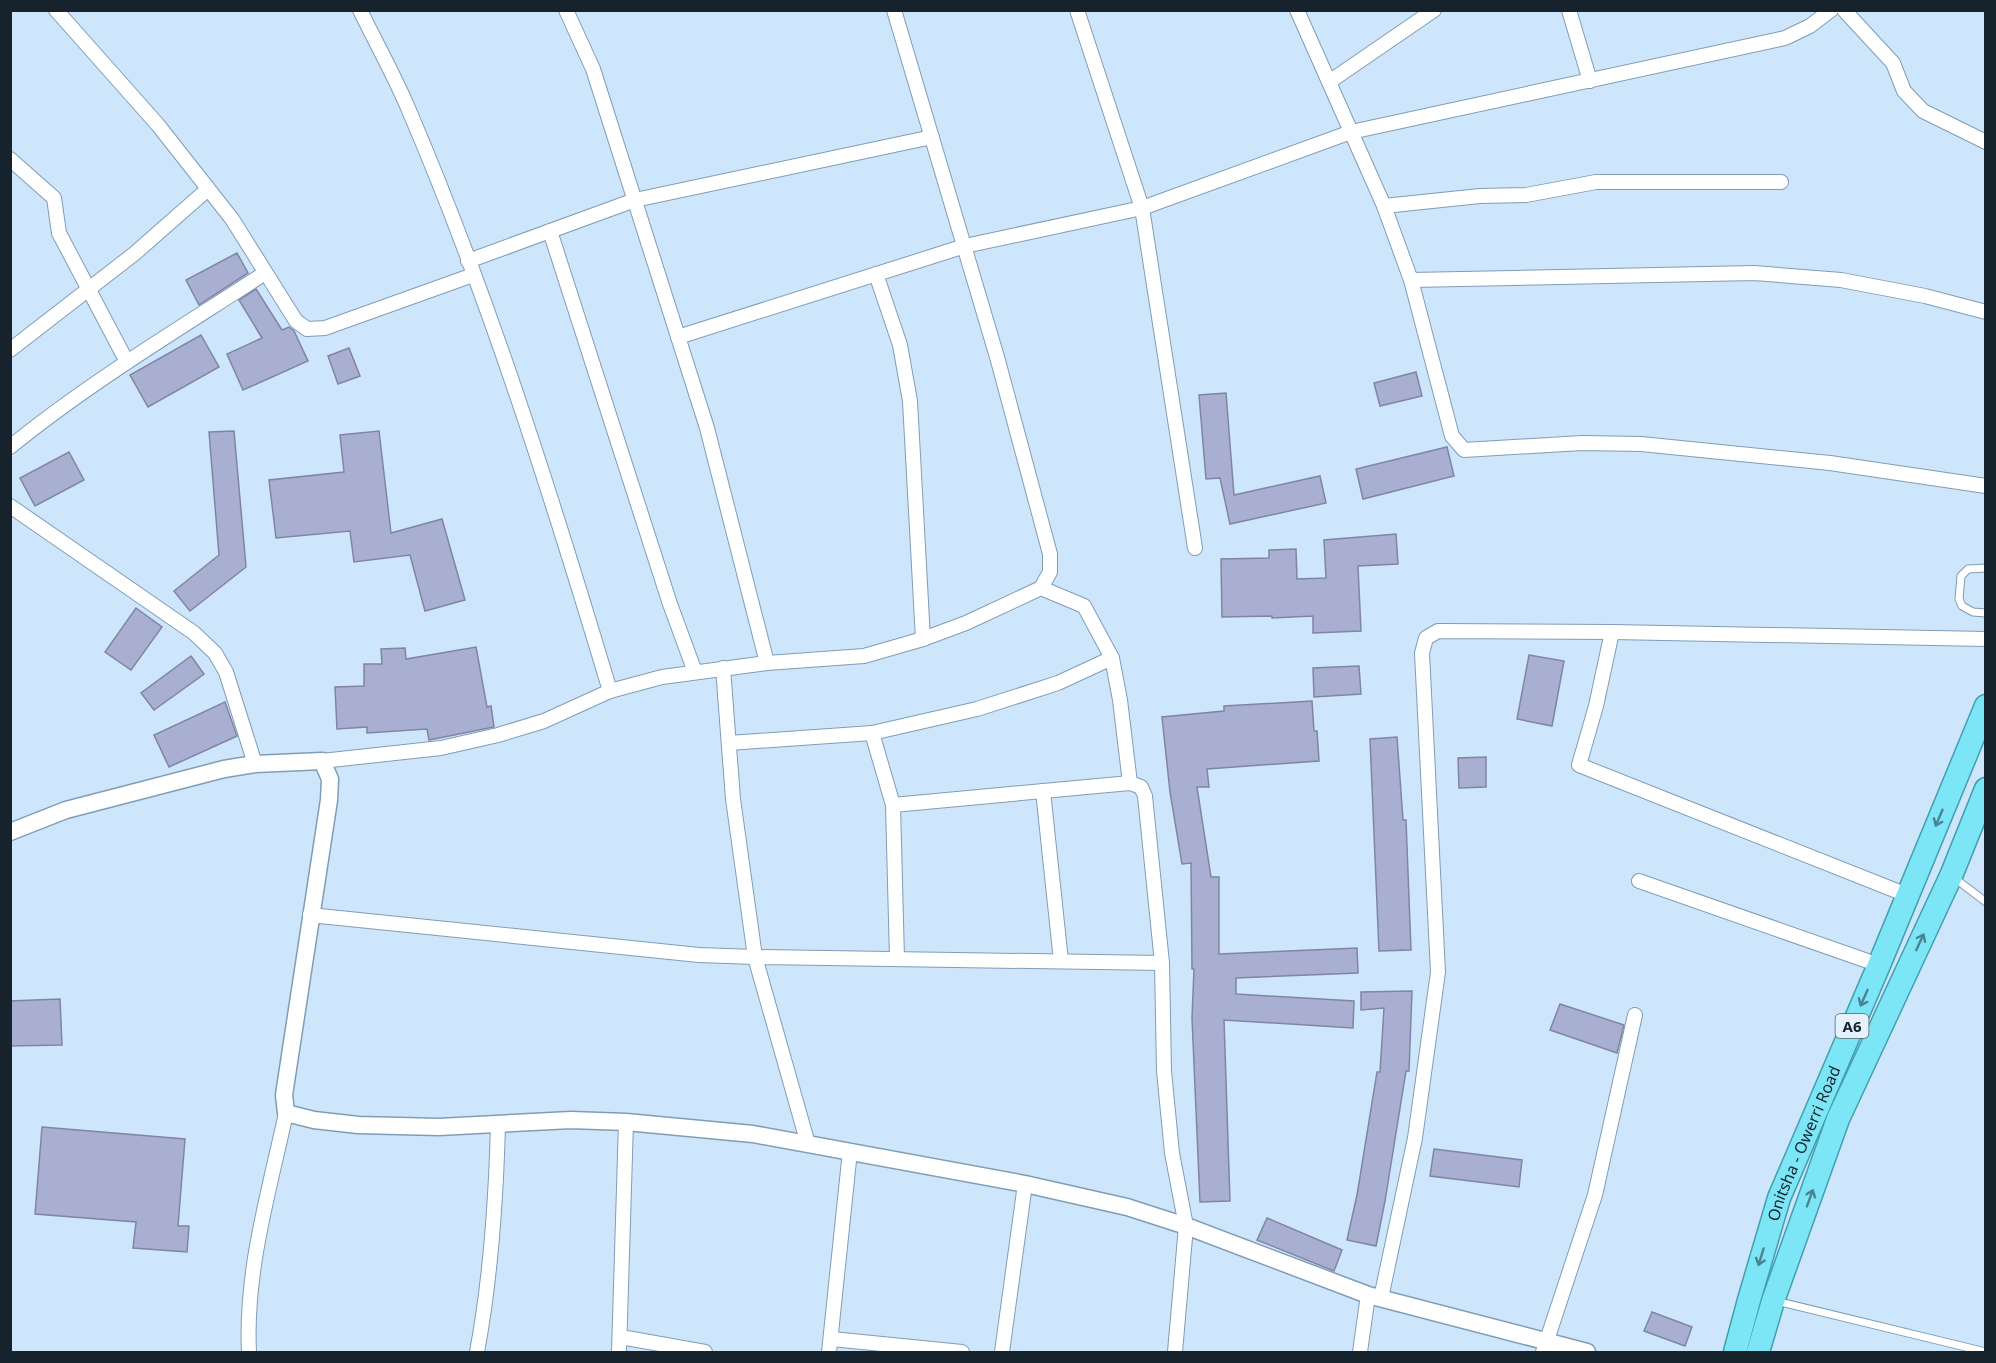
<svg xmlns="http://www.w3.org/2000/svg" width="1996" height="1363" viewBox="0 0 1996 1363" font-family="'Noto Sans',sans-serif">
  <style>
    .building { fill: #a9afd1; stroke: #8085a5; stroke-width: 1.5 }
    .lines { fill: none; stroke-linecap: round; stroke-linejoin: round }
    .service-casing { stroke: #809db6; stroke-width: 9 }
    .minor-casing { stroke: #809db6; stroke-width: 16 }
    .tertiary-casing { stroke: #809db6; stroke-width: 19 }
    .trunk-casing { stroke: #449eaf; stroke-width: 25 }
    .service { stroke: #fff; stroke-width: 7 }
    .minor { stroke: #fff; stroke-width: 14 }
    .tertiary { stroke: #fff; stroke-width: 16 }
    .trunk { stroke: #7ce6f7; stroke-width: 22 }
    .oneway { stroke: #4a8492 }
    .labels { text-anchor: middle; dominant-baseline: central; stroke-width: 5; stroke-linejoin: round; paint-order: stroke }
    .shield { fill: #e5f1fc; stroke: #55616a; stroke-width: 1.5 }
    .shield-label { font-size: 15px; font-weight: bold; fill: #17232c }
    .street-label { font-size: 16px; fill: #17232c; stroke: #e5f1fc }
  </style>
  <rect width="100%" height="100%" fill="#cde6fb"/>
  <g class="building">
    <path d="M 237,253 L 248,273 L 199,305 L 186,280 Z"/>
    <path d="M 256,289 L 282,330 L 289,327 L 294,331 L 308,361 L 243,390 L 227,354 L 262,338 L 239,300 Z"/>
    <path d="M 201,335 L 219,367 L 148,407 L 130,375 Z"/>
    <path d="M 349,348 L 360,376 L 338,384 L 328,356 Z"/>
    <path d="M 1416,372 L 1422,396 L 1380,406 L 1374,383 Z"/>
    <path d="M 1226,393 L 1234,495 L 1320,476 L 1326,503 L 1230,524 L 1220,478 L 1206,479 L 1199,395 Z"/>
    <path d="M 234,431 L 246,567 L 190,611 L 174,591 L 219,555 L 209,432 Z"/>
    <path d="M 379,431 L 391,533 L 442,519 L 465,600 L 425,611 L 410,555 L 354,562 L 350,531 L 276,538 L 269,480 L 344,472 L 340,435 Z"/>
    <path d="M 1447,447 L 1454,476 L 1363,499 L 1356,469 Z"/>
    <path d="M 69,452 L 84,480 L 35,506 L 20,478 Z"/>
    <path d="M 1396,534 L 1398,564 L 1358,566 L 1361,631 L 1313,633 L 1313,616 L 1272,618 L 1272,616 L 1222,617 L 1221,559 L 1269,558 L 1269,550 L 1296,549 L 1297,579 L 1326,578 L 1324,540 Z"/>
    <path d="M 136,608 L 162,627 L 131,670 L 105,652 Z"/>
    <path d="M 476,647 L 487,707 L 491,706 L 494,727 L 429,740 L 427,729 L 367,733 L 367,727 L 337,729 L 335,687 L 364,686 L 364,664 L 382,664 L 381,649 L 405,648 L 406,659 Z"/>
    <path d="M 1529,655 L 1564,661 L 1552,726 L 1517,719 Z"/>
    <path d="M 191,656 L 204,674 L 154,710 L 141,693 Z"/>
    <path d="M 1359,666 L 1361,694 L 1314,697 L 1313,668 Z"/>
    <path d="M 1312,701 L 1314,731 L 1317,731 L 1319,761 L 1207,769 L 1209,787 L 1197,787 L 1211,877 L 1219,877 L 1219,954 L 1357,948 L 1358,973 L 1236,978 L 1236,994 L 1354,1001 L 1353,1028 L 1224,1020 L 1230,1201 L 1200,1202 L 1192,1018 L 1194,969 L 1192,969 L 1191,863 L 1182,864 L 1170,792 L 1162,717 L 1224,711 L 1224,706 Z"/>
    <path d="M 225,702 L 237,736 L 169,767 L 154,735 Z"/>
    <path d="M 1397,737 L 1403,820 L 1406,820 L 1411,950 L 1379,951 L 1370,739 Z"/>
    <path d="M 1486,757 L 1486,787 L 1459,788 L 1458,758 Z"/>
    <path d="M 1412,991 L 1409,1071 L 1406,1071 L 1385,1201 L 1376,1246 L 1347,1240 L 1357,1195 L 1377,1072 L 1380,1072 L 1384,1008 L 1361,1010 L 1361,992 Z"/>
    <path d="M 60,999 L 62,1045 L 10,1046 L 10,1001 Z"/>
    <path d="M 1560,1004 L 1624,1025 L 1617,1053 L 1550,1030 Z"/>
    <path d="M 42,1127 L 185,1139 L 178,1226 L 189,1226 L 187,1252 L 133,1248 L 136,1222 L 35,1214 Z"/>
    <path d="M 1434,1149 L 1522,1160 L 1519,1187 L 1430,1176 Z"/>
    <path d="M 1267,1218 L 1342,1250 L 1334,1271 L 1257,1240 Z"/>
    <path d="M 1652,1312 L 1692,1327 L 1685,1346 L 1644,1331 Z"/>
  </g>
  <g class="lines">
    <g class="service-casing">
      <g id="service">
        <path d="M 1986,568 L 1968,569 L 1961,576 L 1959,599 L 1962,606 L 1973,612 L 1986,613"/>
        <path d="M 1953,877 L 1986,902"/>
        <path d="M 1776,1301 L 1986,1352"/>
      </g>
    </g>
    <g class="minor-casing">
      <g id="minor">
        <path d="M 56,10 L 158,125 L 232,219 L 296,321 L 307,329 L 325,328 L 473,275"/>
        <path d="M 360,10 C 376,43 394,75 408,108 C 489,297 551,494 610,691"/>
        <path d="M 566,10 L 593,69 L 707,428 L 767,663"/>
        <path d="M 1077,10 L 1142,208 L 1195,548"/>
        <path d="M 1297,10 L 1384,206 L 1411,280 L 1452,436 L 1464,450 L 1582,443 L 1641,444 L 1830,463 L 1986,486"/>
        <path d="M 1569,10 L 1590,81"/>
        <path d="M 1844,10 L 1893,63 L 1904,91 L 1923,111 L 1986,142"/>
        <path d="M 1329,82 L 1434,10"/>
        <path d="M 10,159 L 54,198 L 59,233 L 127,362"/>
        <path d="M 1384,206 L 1480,196 L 1526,195 L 1596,182 L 1781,182"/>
        <path d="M 550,231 L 670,604 L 695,672"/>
        <path d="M 468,261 L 635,200 L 932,137"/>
        <path d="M 876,274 L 900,345 L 910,401 L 923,639"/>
        <path d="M 1411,280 L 1754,273 L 1841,280 L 1925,296 L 1986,312"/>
        <path d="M 678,337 L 965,246 L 1142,208 L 1351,132 L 1785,38 L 1810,26 L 1831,10"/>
        <path d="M 10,350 L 134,254 L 208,189"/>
        <path d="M 10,447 C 90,382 179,329 265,273"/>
        <path d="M 10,506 L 194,633 L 215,653 L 226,672 L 255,764"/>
        <path d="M 1041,588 L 1084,606 L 1112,658 L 1120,700 L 1130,783"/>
        <path d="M 1612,632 L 1596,706 L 1579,765 L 1907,895"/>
        <path d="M 872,733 L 893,805 L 897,959"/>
        <path d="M 729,743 L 872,733 L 977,709 L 1058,683 L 1112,658"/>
        <path d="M 322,761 L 441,748 L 498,735 L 544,721 L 610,691 L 662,677 L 767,663 L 864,656 L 923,639 L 966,623 L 1041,588 L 1050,572 L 1050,554 L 997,357 L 894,10"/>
        <path d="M 1043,791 L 1061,961"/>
        <path d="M 893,805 L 1130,783 L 1141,787 L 1145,796 L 1162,963 L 1164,1071 L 1172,1153 L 1186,1226 L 1175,1352"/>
        <path d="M 1639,881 L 1879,965"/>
        <path d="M 310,915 L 699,955 L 755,957 L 733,799 L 723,668"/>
        <path d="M 808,1144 L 755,957 L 1162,963"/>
        <path d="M 1381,1298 L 1415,1138 L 1438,972 L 1422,653 L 1426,638 L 1438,631 L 1612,632 L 1986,639"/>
        <path d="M 621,1337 L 705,1352"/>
        <path d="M 832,1339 L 962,1352"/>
        <path d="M 249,1352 C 245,1271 269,1192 286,1113"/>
        <path d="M 477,1352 C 491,1277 496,1201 498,1124"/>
        <path d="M 619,1352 L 626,1122"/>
        <path d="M 829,1352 L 850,1151"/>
        <path d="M 1002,1352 L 1025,1184"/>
        <path d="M 1360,1352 L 1368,1295"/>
        <path d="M 1543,1352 L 1595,1195 L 1635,1015"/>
      </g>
    </g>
    <g class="tertiary-casing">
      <path id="tertiary" d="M 10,832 L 66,810 L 224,769 L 255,764 L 322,761 L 330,779 L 329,800 L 284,1095 L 286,1113 L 314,1120 L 358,1125 L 439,1127 L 571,1120 L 626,1122 L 753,1134 L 1025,1184 L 1127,1207 L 1186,1226 L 1368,1295 L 1587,1352"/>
    </g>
    <g class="trunk-casing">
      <g id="trunk">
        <path id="s1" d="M 1735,1352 L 1749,1300 L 1779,1198 L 1879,965 L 1986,706"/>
        <path d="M 1758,1352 L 1773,1301 L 1838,1119 L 1951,876 L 1986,789"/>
      </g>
    </g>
    <use href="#service" class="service"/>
    <use href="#minor" class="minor"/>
    <use href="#tertiary" class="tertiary"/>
    <use href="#trunk" class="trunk"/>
  </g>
  <defs><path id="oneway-shaft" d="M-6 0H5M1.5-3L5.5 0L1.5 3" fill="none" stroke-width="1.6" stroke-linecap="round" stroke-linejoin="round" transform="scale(1.5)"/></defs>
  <g class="oneway">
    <use href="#oneway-shaft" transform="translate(1939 818) rotate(113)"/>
    <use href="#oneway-shaft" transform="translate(1920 942) rotate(-65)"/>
    <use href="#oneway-shaft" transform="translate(1864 998) rotate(114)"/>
    <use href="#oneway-shaft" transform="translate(1810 1198) rotate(-70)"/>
    <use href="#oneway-shaft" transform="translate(1761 1257) rotate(107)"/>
  </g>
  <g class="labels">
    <rect class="shield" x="1835.5" y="1014" width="33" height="24" rx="4.5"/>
    <g class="shield-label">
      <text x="1852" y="1026">A6</text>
    </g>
    <g class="street-label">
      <text stroke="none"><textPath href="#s1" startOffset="220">Onitsha - Owerri Road</textPath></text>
    </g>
  </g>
  <rect width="1996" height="1363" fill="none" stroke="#17232c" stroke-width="24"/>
</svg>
